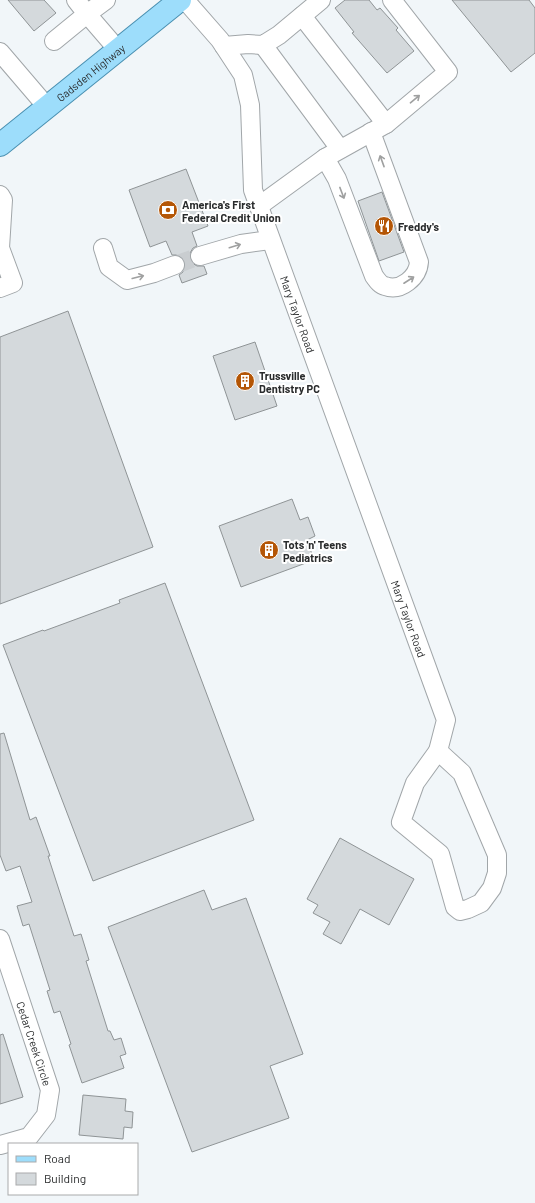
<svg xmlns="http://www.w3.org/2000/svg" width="535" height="1203" viewBox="0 0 535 1203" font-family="Barlow,sans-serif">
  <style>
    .building { fill: #d4d9dc; stroke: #8f9496 }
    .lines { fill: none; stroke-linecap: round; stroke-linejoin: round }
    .minor-tunnel { stroke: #c9cdd0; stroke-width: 18; stroke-dasharray: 18 9; stroke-linecap: butt }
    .minor-casing { stroke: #a1a6a9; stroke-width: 20 }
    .major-casing { stroke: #4a90b1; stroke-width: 24 }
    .minor { stroke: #fff; stroke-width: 18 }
    .major { stroke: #9dddfb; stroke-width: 22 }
    .oneway { stroke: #9fa0a0 }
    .labels { text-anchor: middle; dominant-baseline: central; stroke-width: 4; stroke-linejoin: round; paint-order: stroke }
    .street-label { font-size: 11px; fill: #292b2c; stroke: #fff }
    .poi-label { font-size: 11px; font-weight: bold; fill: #292b2c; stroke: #fff; text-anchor: start }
  </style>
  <rect width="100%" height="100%" fill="#f1f6f9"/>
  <g class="building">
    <path d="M 8,0 L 44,0 L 56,13 L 34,31 Z"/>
    <path d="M 345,0 L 369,0 L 377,10 L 380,8 L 398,28 L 396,30 L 414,51 L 387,73 L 352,33 L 354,32 L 335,8 Z"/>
    <path d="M 452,0 L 529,0 L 535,8 L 535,53 L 511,72 Z"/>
    <path d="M 186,169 L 208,226 L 192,232 L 197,246 L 193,248 L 190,253 L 190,259 L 192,263 L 197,266 L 204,266 L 207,274 L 182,283 L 179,275 L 183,272 L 185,267 L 185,261 L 181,257 L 176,255 L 172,255 L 166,241 L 150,247 L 129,190 Z"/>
    <path d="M 382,192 L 404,252 L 379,261 L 358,201 Z"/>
    <path d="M 68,311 L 153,547 L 0,604 L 0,337 Z"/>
    <path d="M 255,342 L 277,406 L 235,420 L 213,356 Z"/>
    <path d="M 292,499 L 300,520 L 308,517 L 315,536 L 307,540 L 314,560 L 241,587 L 219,526 Z"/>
    <path d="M 165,583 L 254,820 L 93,881 L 3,645 L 43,630 L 44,631 L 120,603 L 119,600 Z"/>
    <path d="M 4,733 L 30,820 L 36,817 L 50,856 L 48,856 L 74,936 L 81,934 L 89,960 L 86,961 L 108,1031 L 110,1031 L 114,1040 L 121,1038 L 126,1054 L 120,1056 L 124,1068 L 82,1083 L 69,1045 L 71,1044 L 60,1011 L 54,1013 L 47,991 L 50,990 L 29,924 L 23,926 L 17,906 L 32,902 L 20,866 L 6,871 L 0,855 L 0,734 Z"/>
    <path d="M 340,838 L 414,879 L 389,925 L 360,909 L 341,944 L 323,934 L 330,922 L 313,913 L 318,905 L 307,899 Z"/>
    <path d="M 204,890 L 212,910 L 246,898 L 303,1054 L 270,1066 L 289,1118 L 192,1152 L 108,927 Z"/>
    <path d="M 3,1034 L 23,1097 L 0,1104 L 0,1035 Z"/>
    <path d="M 83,1095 L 126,1099 L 125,1111 L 133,1112 L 132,1128 L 124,1127 L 123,1139 L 79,1135 Z"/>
  </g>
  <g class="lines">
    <path class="minor-tunnel" d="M 175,265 L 200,256"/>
    <g class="minor-casing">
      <g id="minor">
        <path d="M 106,0 L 87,14 L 118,50"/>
        <path id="s1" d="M 185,0 L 220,40 L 243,75 L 250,105 L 253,190 L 446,720 L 438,751"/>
        <path d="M 302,16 L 386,124"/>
        <path d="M 54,41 L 87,14 L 76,0"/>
        <path d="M 263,45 L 340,149"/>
        <path d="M 224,46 L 248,44 L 263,45 L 279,35 L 321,0"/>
        <path d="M 0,52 L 47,107"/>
        <path d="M 325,158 L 337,179 L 374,276 C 377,280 380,285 385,286 C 401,292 418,277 419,262 L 371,132"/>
        <path d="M 0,195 L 3,200 L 0,248 L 13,283 L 0,288"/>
        <path d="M 259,206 L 325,158 L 386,124 L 448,72 L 392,0"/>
        <path d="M 103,248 L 109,267 L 127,280 L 154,273 L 175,265"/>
        <path d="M 200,256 L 241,244 L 270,240"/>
        <path d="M 438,751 L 462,773 L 497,855 L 497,873 L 492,888 L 481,903 L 468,909 L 460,911 L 455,907 L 440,854 L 401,822 L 415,783 Z"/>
        <path id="s2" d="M 0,939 L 50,1090 L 46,1115 L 29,1137 L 0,1145"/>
      </g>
    </g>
    <g class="major-casing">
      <g id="major">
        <path id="s3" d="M 0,145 L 180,0"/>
      </g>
    </g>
    <use href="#minor" class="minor"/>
    <use href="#major" class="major"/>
  </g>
  <defs><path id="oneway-shaft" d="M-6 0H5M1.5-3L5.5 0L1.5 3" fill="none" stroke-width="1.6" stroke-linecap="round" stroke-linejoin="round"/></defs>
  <g class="oneway">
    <use href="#oneway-shaft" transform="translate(415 99) rotate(-40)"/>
    <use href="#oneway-shaft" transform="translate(382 161) rotate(-110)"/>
    <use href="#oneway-shaft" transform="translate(342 193) rotate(69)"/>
    <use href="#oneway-shaft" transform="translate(235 246) rotate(-17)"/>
    <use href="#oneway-shaft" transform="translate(138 277) rotate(-14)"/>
    <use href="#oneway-shaft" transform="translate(409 280) rotate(-33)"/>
  </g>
  <defs>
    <g id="bank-disc" transform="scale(1)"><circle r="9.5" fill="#b45606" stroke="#fff"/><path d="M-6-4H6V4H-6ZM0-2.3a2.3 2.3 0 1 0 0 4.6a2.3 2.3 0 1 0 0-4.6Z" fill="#fff"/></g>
    <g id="restaurant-disc" transform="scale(1)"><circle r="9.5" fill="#b45606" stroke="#fff"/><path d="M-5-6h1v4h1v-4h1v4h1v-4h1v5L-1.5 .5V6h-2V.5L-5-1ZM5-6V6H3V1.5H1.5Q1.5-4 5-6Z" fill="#fff"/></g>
    <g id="building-disc" transform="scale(1)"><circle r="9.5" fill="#b45606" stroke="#fff"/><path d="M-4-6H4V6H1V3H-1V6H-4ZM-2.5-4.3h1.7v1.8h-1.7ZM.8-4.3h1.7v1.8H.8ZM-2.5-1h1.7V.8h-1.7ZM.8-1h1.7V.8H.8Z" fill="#fff"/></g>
  </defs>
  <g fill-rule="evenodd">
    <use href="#bank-disc" x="168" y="210"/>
    <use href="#restaurant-disc" x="384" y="226"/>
    <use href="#building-disc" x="245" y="381"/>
    <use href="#building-disc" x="269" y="550"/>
  </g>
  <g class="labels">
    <g class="street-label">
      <text stroke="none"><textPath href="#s3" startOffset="116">Gadsden Highway</textPath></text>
      <text stroke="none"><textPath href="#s1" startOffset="343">Mary Taylor Road</textPath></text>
      <text stroke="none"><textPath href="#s1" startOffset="667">Mary Taylor Road</textPath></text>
      <text stroke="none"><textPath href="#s2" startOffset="110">Cedar Creek Circle</textPath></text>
    </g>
    <g class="poi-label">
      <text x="182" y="204">America's First<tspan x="182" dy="13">Federal Credit Union</tspan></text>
      <text x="398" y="226">Freddy's</text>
      <text x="259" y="375">Trussville<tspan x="259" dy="13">Dentistry PC</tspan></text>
      <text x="283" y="544">Tots 'n' Teens<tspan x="283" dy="13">Pediatrics</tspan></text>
    </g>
  </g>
  <rect x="8" y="1143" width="130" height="52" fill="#ffffff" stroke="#a9aaab"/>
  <rect x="16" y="1156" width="20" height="6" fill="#9dddfb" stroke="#a9aaab"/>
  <text x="44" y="1163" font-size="12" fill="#292b2c">Road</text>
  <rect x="16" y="1173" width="20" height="12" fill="#d4d9dc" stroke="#a9aaab"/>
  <text x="44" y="1183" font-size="12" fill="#292b2c">Building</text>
</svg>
